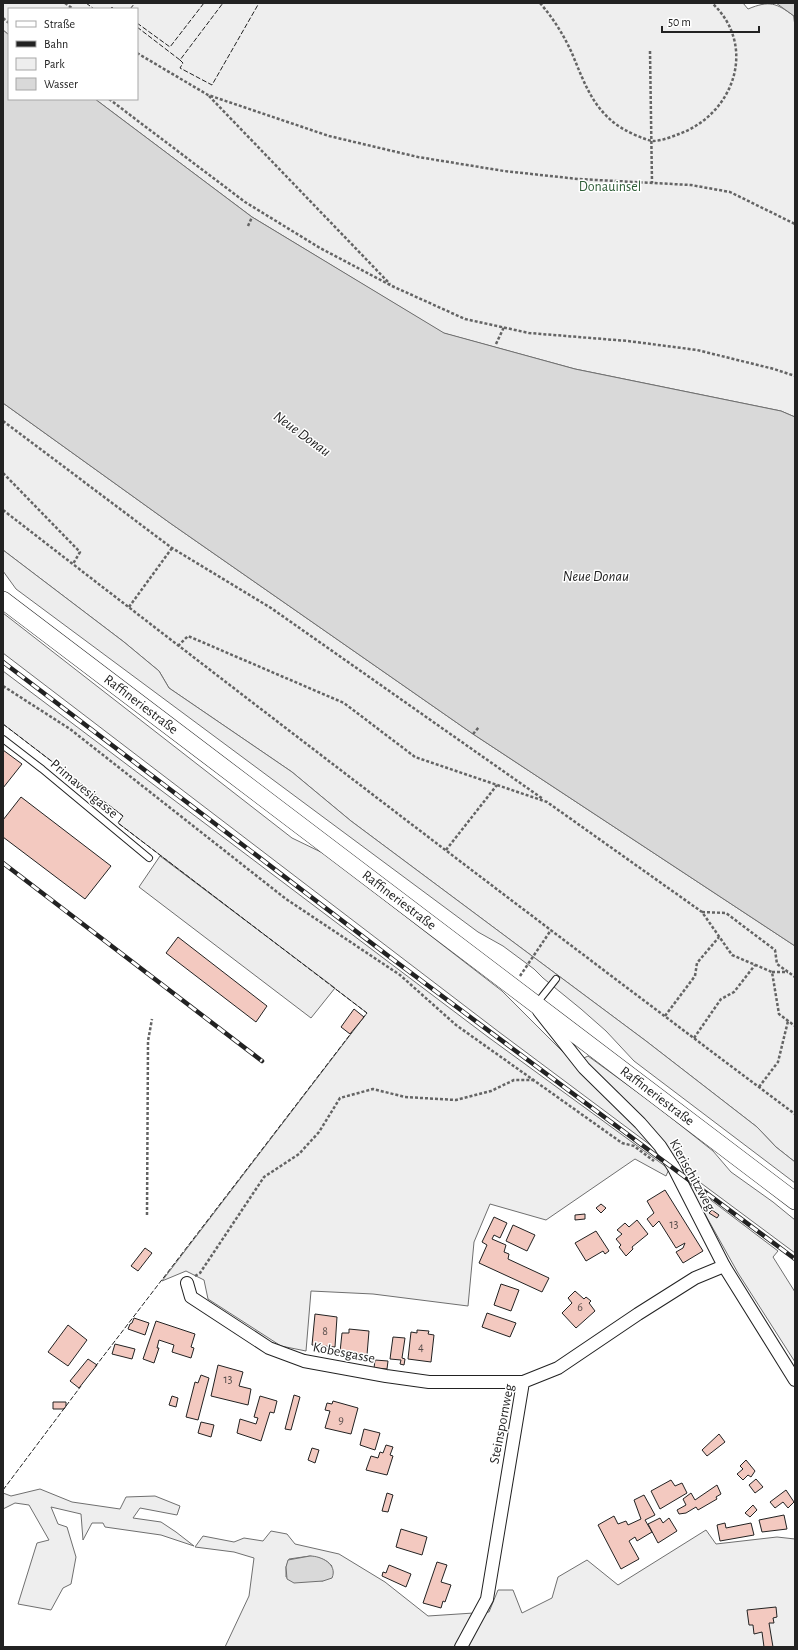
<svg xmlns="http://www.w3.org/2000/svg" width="798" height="1650" viewBox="0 0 798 1650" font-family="'Alegreya Sans',sans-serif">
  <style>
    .green { fill: #eee; stroke: #6f6f6f; fill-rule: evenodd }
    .parking { fill: #ededed; stroke: #6f6f6f }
    .water { fill: #d9d9d9; stroke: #6f6f6f }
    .building { fill: #f3c9c0; stroke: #222 }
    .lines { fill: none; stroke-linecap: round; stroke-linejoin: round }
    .service-casing { stroke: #222; stroke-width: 8 }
    .minor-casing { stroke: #222; stroke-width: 14 }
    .secondary-casing { stroke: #222; stroke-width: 18 }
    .path { stroke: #646464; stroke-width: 2.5; stroke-dasharray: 3 2; stroke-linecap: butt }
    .service { stroke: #fff; stroke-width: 6 }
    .minor { stroke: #fff; stroke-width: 12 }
    .secondary { stroke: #fff; stroke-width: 17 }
    .rail-casing { stroke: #222; stroke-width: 4.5 }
    .rail { stroke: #fff; stroke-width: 3; stroke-dasharray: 9; stroke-linecap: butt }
    .fence { stroke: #222; stroke-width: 1; stroke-dasharray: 5 2; stroke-linecap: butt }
    .labels { text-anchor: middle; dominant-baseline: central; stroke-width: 3; stroke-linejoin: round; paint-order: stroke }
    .number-label { font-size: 12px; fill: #564c4a }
    .park-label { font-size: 14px; fill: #2f5e38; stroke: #fff }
    .street-label { font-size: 14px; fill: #222; stroke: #fff }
    .water-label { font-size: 15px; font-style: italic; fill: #222; stroke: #fff }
  </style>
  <rect width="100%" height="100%" fill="#fff"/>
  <g class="green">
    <path d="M 3,3 L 743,3 L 748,9 C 770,0 776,3 794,16 L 795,29 L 795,417 L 781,411 L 575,369 L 443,333 L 252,217 L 95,99 L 137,99 L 137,9 L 9,9 L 9,35 L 3,30 Z"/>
    <path d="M 3,403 L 170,523 L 473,734 L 795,946 L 795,1162 L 776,1147 L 757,1127 L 646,1041 L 351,821 L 292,772 L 169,688 L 159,671 L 124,642 L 3,550 Z"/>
    <path d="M 3,613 L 292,838 L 325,854 L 502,991 L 595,1084 L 661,1153 L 499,1032 L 3,653 Z"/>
    <path d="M 3,671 L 488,1037 L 669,1169 L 666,1176 L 635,1159 L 546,1220 L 490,1204 L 474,1242 L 468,1306 L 373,1294 L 311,1291 L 306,1351 L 281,1346 L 208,1299 L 204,1280 L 186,1271 L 162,1281 L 367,1013 L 118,823 L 123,816 L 3,724 Z"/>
    <path d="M 588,1056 L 655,1105 L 713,1151 L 731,1172 L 773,1202 L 795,1220 L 795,1253 L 678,1166 L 583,1062 L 584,1058 Z"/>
    <path d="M 687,1182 L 778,1251 L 773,1257 L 795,1292 L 795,1362 L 738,1273 Z"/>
    <path d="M 40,1489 L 72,1502 L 120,1509 L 126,1497 L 155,1496 L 180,1506 L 177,1515 L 140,1508 L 133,1518 L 161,1522 L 176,1532 L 194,1546 L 161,1535 L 105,1527 L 103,1523 L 92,1523 L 83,1540 L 81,1514 L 51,1507 L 58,1524 L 67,1527 L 76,1557 L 71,1584 L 63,1588 L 51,1610 L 18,1604 L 37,1543 L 49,1540 L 29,1505 L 15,1503 L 3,1509 L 3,1493 L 11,1496 Z"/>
    <path d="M 706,1530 L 716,1544 L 777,1537 L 795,1539 L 795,1647 L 225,1647 L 249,1596 L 254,1558 L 234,1552 L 195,1547 L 203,1536 L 234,1542 L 244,1538 L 263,1541 L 271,1531 L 287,1534 L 295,1544 L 339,1554 L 385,1582 L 428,1616 L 489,1612 L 498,1590 L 513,1590 L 522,1613 L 552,1598 L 558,1577 L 587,1560 L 618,1585 ZM 310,1556 C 319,1558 326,1559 332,1566 L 323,1581 L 286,1577 L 286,1567 L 289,1559 Z"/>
  </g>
  <g class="parking">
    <path d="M 3,550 L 124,642 L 159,671 L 169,688 L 292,772 L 351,821 L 646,1041 L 757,1127 L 776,1147 L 795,1162 L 795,1183 L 634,1061 L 606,1031 L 581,1009 L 543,978 L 534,969 L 503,946 L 478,932 L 16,589 L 3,571 Z"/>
    <path d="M 160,856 L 335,988 L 311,1018 L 139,887 Z"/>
  </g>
  <g class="water">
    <path d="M 776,3 L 795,3 L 795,29 L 794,16 Z"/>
    <path d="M 3,30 L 9,35 L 9,99 L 95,99 L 252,217 L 444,333 L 575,369 L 781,411 L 795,417 L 795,946 L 473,734 L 170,523 L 3,403 Z"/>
    <path d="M 310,1556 C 321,1556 338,1564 332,1578 L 323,1581 L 294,1583 L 287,1579 L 286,1567 L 288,1560 Z"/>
  </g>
  <g class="building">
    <path d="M 3,750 L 22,764 L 3,788 Z"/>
    <path d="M 21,797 L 111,866 L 85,899 L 3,837 L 3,820 Z"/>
    <path d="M 178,937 L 267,1006 L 256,1022 L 166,953 Z"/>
    <path d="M 354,1009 L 364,1017 L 350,1034 L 341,1027 Z"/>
    <path d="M 665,1190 L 703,1251 L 683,1263 L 676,1252 L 683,1248 L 685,1243 L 676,1248 L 659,1221 L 653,1227 L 647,1219 L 654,1213 L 647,1201 Z"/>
    <path d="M 601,1204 L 606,1208 L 601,1213 L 596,1208 Z"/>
    <path d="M 712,1210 L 719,1215 L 717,1218 L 709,1213 Z"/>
    <path d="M 585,1214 L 585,1219 L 575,1220 L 575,1215 Z"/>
    <path d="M 494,1217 L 507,1223 L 500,1238 L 494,1235 L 492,1239 L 506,1245 L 504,1252 L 509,1254 L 508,1259 L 549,1278 L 542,1292 L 479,1263 L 487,1245 L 482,1242 Z"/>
    <path d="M 637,1220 L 648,1234 L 632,1247 L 633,1249 L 626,1256 L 619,1247 L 621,1245 L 616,1239 L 622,1234 L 617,1230 L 625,1223 L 629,1227 Z"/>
    <path d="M 513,1225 L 535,1235 L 527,1251 L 506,1241 Z"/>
    <path d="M 596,1231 L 609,1251 L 605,1254 L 603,1251 L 586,1261 L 575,1243 Z"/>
    <path d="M 145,1248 L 152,1253 L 138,1271 L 131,1266 Z"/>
    <path d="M 501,1284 L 519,1290 L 511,1311 L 494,1305 Z"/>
    <path d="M 575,1291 L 584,1299 L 586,1297 L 591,1301 L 589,1303 L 595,1311 L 576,1328 L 562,1313 L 572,1303 L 568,1298 Z"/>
    <path d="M 487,1313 L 516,1323 L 510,1337 L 482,1327 Z"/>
    <path d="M 315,1314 L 337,1317 L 335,1347 L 312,1345 Z"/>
    <path d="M 134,1318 L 149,1323 L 145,1335 L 128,1329 L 130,1324 L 132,1323 Z"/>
    <path d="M 156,1321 L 195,1334 L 191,1347 L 194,1348 L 191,1358 L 172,1352 L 174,1345 L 159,1340 L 157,1348 L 159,1348 L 154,1363 L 143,1359 Z"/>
    <path d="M 68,1325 L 87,1340 L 68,1366 L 48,1352 Z"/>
    <path d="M 349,1329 L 369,1331 L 367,1355 L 340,1352 L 342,1333 L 349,1333 Z"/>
    <path d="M 417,1330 L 429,1331 L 428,1334 L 434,1335 L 431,1362 L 408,1359 L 411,1332 L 417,1333 Z"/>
    <path d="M 393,1337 L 405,1338 L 402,1358 L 405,1359 L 404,1365 L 400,1364 L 401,1360 L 390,1359 Z"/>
    <path d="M 115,1344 L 135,1349 L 132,1359 L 112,1354 Z"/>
    <path d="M 88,1359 L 97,1365 L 79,1388 L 70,1381 Z"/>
    <path d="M 375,1360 L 388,1361 L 387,1369 L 374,1368 Z"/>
    <path d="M 218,1365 L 243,1372 L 239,1386 L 251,1389 L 248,1405 L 211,1396 Z"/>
    <path d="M 201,1375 L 209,1378 L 198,1420 L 186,1417 L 195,1382 L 198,1383 Z"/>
    <path d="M 294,1395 L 300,1397 L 291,1430 L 285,1429 Z"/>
    <path d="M 172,1396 L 178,1398 L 176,1407 L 169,1405 Z"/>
    <path d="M 260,1396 L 277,1401 L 274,1413 L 270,1412 L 261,1441 L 237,1433 L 240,1419 L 256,1424 L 258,1418 L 254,1417 Z"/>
    <path d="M 333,1401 L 358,1408 L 351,1434 L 325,1428 L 330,1411 L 325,1410 L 327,1403 L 332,1404 Z"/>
    <path d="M 53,1402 L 66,1402 L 66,1406 L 64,1409 L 53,1409 Z"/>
    <path d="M 201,1422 L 214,1425 L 211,1437 L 198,1433 Z"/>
    <path d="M 364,1429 L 380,1433 L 375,1450 L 360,1445 Z"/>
    <path d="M 719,1434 L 725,1442 L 707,1456 L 702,1450 Z"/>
    <path d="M 386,1445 L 393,1447 L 390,1455 L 393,1456 L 387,1475 L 366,1470 L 371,1456 L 378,1458 L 380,1452 L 383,1453 Z"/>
    <path d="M 312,1448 L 319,1450 L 315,1463 L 308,1460 Z"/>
    <path d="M 746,1460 L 755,1471 L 751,1477 L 748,1475 L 743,1480 L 737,1474 L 743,1469 L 740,1466 Z"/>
    <path d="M 756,1479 L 763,1487 L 755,1493 L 749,1485 Z"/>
    <path d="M 671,1480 L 675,1486 L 682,1483 L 687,1493 L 660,1509 L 651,1491 Z"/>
    <path d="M 717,1485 L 721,1494 L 716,1497 L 717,1499 L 698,1510 L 696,1507 L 686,1513 L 679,1514 L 677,1510 L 686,1505 L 683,1499 L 691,1493 L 695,1500 Z"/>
    <path d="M 786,1490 L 794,1502 L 788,1508 L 783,1502 L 775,1508 L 770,1502 Z"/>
    <path d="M 387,1493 L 393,1495 L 388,1512 L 382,1511 Z"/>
    <path d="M 644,1495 L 655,1515 L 645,1520 L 652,1532 L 637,1541 L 635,1537 L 629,1541 L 639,1559 L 621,1569 L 598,1525 L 614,1516 L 618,1524 L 626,1521 L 628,1525 L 641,1519 L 634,1500 Z"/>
    <path d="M 753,1505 L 757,1510 L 750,1517 L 745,1513 Z"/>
    <path d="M 784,1515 L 787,1529 L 762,1532 L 759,1520 Z"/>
    <path d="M 660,1518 L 663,1523 L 669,1518 L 677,1531 L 658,1543 L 648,1524 Z"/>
    <path d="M 725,1523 L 726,1528 L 751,1523 L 754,1535 L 720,1541 L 717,1525 Z"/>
    <path d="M 401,1529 L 427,1537 L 422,1555 L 396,1547 Z"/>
    <path d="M 437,1562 L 447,1565 L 441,1582 L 451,1585 L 445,1602 L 443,1601 L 441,1608 L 423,1603 Z"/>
    <path d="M 389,1565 L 411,1574 L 406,1587 L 382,1576 L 383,1572 L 386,1573 Z"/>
    <path d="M 776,1607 L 777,1617 L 773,1618 L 774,1623 L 769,1623 L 773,1647 L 764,1647 L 762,1632 L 754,1634 L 753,1625 L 749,1625 L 747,1610 Z"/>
  </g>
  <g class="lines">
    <g class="service-casing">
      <g id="service">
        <path d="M 3,739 L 42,769 L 149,858"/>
        <path d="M 537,1003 L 556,979"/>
      </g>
    </g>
    <g class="minor-casing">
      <g id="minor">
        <path d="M 539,1011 L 584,1068 L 640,1123 L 660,1146 L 674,1168 L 724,1266 L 795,1380"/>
        <path d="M 187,1283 L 191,1297 L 269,1348 L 304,1361 L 386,1376 L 429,1382 L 523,1382"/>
        <path d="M 461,1647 L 487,1599 L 523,1382 L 558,1368 L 638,1314 L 695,1278 L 724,1266"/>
      </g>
    </g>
    <g class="secondary-casing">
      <g id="secondary">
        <path id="s1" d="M 3,600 L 795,1201"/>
      </g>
    </g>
    <g class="path">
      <path d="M 65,3 L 73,9"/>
      <path d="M 540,3 C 553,18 563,34 571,51 C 583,79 591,106 617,125 C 624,130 644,140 653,141 C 661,141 671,137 679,134 C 734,114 758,46 712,3"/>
      <path d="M 3,18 L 9,23"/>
      <path d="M 650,51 L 652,183"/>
      <path d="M 137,53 L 208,95 L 329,136 L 418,157 L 504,171 L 578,179 L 691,185 L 730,192 L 795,224"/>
      <path d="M 209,96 L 390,284"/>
      <path d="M 109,99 L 245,202 L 320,248 L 392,286 L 465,319 L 529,333 L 628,341 L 697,350 L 774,369 L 795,376"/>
      <path d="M 248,226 L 252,217"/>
      <path d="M 496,344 L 504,327"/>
      <path d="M 3,421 L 172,548 L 271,608 L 543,799"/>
      <path d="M 3,473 L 80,552 L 73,564"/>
      <path d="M 3,510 C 265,713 529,915 795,1114"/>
      <path d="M 129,607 L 172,548"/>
      <path d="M 178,646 L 188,636 L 344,703 L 415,757 L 547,802 L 702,912 L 732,955 L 772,972 L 779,1014 L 795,1026"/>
      <path d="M 3,686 L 70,729 L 286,899 L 400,975 L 456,1025 L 622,1143 L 634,1146 L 654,1161"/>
      <path d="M 473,734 L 479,727"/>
      <path d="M 446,850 L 497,785"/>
      <path d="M 702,912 L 726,913 L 775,950 L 777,964 L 795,977"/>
      <path d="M 772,972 L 788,972"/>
      <path d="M 520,976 L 551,930"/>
      <path d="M 665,1016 L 695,976 L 697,963 L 719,937"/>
      <path d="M 694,1038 L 721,999 L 734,992 L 755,965"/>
      <path d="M 759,1087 L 778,1062 L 788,1021"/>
      <path d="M 147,1215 L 148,1041 L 152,1019"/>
      <path d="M 195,1276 L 200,1273 L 264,1177 L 299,1154 L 319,1132 L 340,1098 L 373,1089 L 405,1097 L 456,1100 L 491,1091 L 514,1080 L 534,1080"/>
    </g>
    <use href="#service" class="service"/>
    <use href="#minor" class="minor"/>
    <use href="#secondary" class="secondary"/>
    <g class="rail-casing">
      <g id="rail">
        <path d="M 3,662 L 395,961 L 795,1259"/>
        <path d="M 3,863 L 262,1061"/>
      </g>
    </g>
    <use href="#rail" class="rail"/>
    <g class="fence">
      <path d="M 86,3 L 94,9"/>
      <path d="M 110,9 L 112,7 L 114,9"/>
      <path d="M 130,9 L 135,3"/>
      <path d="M 137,23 L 170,47 L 204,3"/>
      <path d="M 137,27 L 180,60 L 223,3"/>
      <path d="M 180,60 L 183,63 L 180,68 L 212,85 L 259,3"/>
      <path d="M 3,724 L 123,816 L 118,823 L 367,1013 L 363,1018"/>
      <path d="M 95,1367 L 352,1032"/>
      <path d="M 3,1490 L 81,1386"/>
    </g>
  </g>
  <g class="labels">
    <g class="number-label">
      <text x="674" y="1224">13</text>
      <text x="580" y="1307">6</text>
      <text x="325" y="1331">8</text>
      <text x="421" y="1347">4</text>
      <text x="228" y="1379">13</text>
      <text x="341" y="1420">9</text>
    </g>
    <g class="park-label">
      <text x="610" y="187">Donauinsel</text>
    </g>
    <g class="street-label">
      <text stroke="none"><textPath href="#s1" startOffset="173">Raffineriestraße</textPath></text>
      <text transform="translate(84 789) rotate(40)">Primavesigasse</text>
      <text stroke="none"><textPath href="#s1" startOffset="497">Raffineriestraße</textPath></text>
      <text stroke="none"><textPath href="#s1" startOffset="821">Raffineriestraße</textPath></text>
      <text transform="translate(692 1175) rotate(61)">Kierischitzweg</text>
      <text transform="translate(344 1353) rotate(11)">Kobesgasse</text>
      <text transform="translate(502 1424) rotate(-79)">Steinspornweg</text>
    </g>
    <g class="water-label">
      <text transform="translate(302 434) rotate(36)">Neue Donau</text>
      <text x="596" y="576">Neue Donau</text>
    </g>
  </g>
  <rect width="798" height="1650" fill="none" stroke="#222222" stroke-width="8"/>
  <rect x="8" y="8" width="130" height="92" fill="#ffffff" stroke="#a7a7a7"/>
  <rect x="16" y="21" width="20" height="6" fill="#ffffff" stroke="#a7a7a7"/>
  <text x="44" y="28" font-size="12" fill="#222222">Straße</text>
  <rect x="16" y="41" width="20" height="6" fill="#222222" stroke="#a7a7a7"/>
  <text x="44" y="48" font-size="12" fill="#222222">Bahn</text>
  <rect x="16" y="58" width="20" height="12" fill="#eeeeee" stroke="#a7a7a7"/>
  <text x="44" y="68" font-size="12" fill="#222222">Park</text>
  <rect x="16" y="78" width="20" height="12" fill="#d9d9d9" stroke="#a7a7a7"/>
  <text x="44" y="88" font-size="12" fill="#222222">Wasser</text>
  <path d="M662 26v6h97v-6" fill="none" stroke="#222222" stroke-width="2"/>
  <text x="668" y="26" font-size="12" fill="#222222" stroke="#ffffff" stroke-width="3" paint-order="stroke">50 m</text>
</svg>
